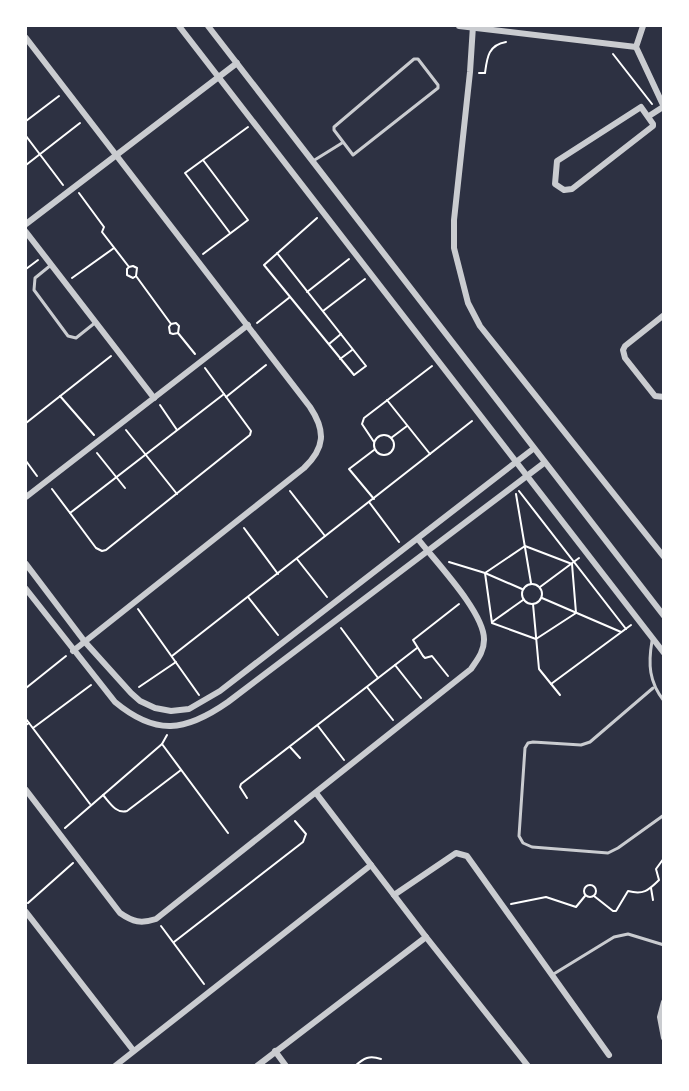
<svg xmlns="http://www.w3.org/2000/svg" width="689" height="1091" viewBox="0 0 689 1091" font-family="Figtree,sans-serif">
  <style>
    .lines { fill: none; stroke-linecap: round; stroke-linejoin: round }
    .path { stroke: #fff; stroke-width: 2 }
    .service { stroke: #caccd0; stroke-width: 3 }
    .minor { stroke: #caccd0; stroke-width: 6 }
  </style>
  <rect width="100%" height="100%" fill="#2d3142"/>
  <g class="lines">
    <g class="path">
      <path d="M 613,54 L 652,104"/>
      <path d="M 479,73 L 485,73 C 487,58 488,45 506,42"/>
      <path d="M 26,121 L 59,96"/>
      <path d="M 26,136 L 63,185"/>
      <path d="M 203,160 L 248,220 L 203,254"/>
      <path d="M 26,165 L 80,123"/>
      <path d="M 79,193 L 104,227 L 102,232 L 129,267 L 133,266 L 137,268 L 136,276 L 133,278 L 127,275 L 127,269 L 129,267"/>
      <path d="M 230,233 L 185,173 L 248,127"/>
      <path d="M 277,253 L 366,366 L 354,375 L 264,265 L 317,218"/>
      <path d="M 26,269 L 38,260"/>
      <path d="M 136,276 L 171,324 L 176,323 L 179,326 L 178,333 L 173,334 L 170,333 L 169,327 L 171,324"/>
      <path d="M 72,278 L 114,248"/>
      <path d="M 307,292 L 349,259"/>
      <path d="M 323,311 L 365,279"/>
      <path d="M 257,323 L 290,297"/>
      <path d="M 178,333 L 195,354"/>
      <path d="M 329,344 L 341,334"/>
      <path d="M 340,359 L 352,350"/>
      <path d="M 60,396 L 94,435"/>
      <path d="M 226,397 L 266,365"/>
      <path d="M 387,400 L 430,454"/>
      <path d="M 160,405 L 177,430"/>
      <path d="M 26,423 L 111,356"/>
      <path d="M 126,430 L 177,494"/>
      <circle cx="384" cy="445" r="10"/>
      <path d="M 391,438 L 407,426"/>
      <path d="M 374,442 L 362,424 L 364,418 L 432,366"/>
      <path d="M 97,453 L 125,488"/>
      <path d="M 26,461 L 37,476"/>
      <path d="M 52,489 L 70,513 L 224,394"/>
      <path d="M 290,491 L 325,536"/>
      <path d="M 519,491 L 626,629"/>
      <path d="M 516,494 L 531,583"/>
      <path d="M 374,499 L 349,469 L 374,450"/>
      <path d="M 369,502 L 399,542"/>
      <path d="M 70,513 L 96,548 L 102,551 L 106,550 L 250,435 L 251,431 L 205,368"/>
      <path d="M 244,528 L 278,574"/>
      <path d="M 525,546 L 572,564 L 576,613 L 536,639 L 492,623 L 485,573 Z"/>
      <path d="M 297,559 L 327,597"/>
      <path d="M 449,562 L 485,573 L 522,589"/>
      <circle cx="532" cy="594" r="10"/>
      <path d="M 540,587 L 579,558"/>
      <path d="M 248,597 L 278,635"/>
      <path d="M 542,598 L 621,632"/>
      <path d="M 533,604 L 539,669 L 560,695"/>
      <path d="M 138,609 L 199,695"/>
      <path d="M 492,622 L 523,600"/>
      <path d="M 341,628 L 378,678"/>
      <path d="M 172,656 L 472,421"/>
      <path d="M 395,665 L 421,698"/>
      <path d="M 448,676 L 432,656 L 425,658 L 423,656 L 413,640 L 459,604"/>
      <path d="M 551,684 L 631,625"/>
      <path d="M 139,687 L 176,662"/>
      <path d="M 367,687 L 393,720"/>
      <path d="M 26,688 L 66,656"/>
      <path d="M 26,719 L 29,723 L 26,725"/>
      <path d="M 29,723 L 90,804"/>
      <path d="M 318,726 L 344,760"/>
      <path d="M 33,728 L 91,685"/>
      <path d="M 162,744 L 228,833"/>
      <path d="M 290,747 L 300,758"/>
      <path d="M 103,795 C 110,803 116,814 127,811 L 181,770"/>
      <path d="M 247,798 L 240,787 L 241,784 L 417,648"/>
      <path d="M 65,828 L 162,744 L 167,735"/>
      <circle cx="590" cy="891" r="6"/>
      <path d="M 651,888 L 653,900"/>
      <path d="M 594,896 L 613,911 L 616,911 L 628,891 C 643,895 648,891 659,880 L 656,869 L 664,858"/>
      <path d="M 28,903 L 73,863"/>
      <path d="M 511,904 L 546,897 L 576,907 L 585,896"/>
      <path d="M 161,926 L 204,984"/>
      <path d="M 174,942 L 303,842 L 306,834 L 295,821"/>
      <path d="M 355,1066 C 364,1058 369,1055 381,1059"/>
    </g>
    <g class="service">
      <path d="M 414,59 L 418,59 L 438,85 L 438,88 L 353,155 L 334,130 L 334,127 Z"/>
      <path d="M 313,161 L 342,143"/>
      <path d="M 51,265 L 35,278 L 34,290 L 68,336 L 76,338 L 96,322"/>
      <path d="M 652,641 C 648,664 649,682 664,701"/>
      <path d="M 653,688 L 590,742 L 581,745 L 533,742 L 528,743 L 525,748 L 519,836 L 523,843 L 532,847 L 608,853 L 618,848 L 664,815"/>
      <path d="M 552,975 L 614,937 L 628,934 L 664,945"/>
    </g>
    <g class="minor">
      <path d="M 179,26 L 664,653"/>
      <path d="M 208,26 L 664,616"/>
      <path d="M 459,26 L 636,47"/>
      <path d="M 473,26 L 470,72 L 454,220 L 454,248 L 468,303 L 480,326 L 664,557"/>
      <path d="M 643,26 L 636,47 L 664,107"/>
      <path d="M 26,38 L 310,407 C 326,431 325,448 304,468 L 73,651"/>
      <path d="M 641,107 L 653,124 L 653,126 L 572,189 L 564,190 L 555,184 L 557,161 Z"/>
      <path d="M 649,116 L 663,107"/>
      <path d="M 26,224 L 237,63"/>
      <path d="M 26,232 L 154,398"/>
      <path d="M 664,315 L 625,346 L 623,350 L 625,358 L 655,396 L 664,397"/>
      <path d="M 26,497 L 248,325"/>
      <path d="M 26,564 L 85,642 L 131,693 L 140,701 L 155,708 L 171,711 L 189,709 L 220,691 L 533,449"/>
      <path d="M 26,589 L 115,702 C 156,736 185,732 228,702 L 544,463"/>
      <path d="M 26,790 L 120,913 C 133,922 141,924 156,919 L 471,669 C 477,660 484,652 484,640 C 485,613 435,561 418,539"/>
      <path d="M 316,793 L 426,937 L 528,1066"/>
      <path d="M 394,895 L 456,853 L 467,856 L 609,1055"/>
      <path d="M 26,912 L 133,1050"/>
      <path d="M 664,1002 L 660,1017 L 664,1038"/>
      <path d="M 275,1051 L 286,1066"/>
      <path d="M 115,1066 L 371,865"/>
      <path d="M 257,1066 L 426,937"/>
    </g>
  </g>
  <rect width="689" height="1091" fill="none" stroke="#ffffff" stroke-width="54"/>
</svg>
